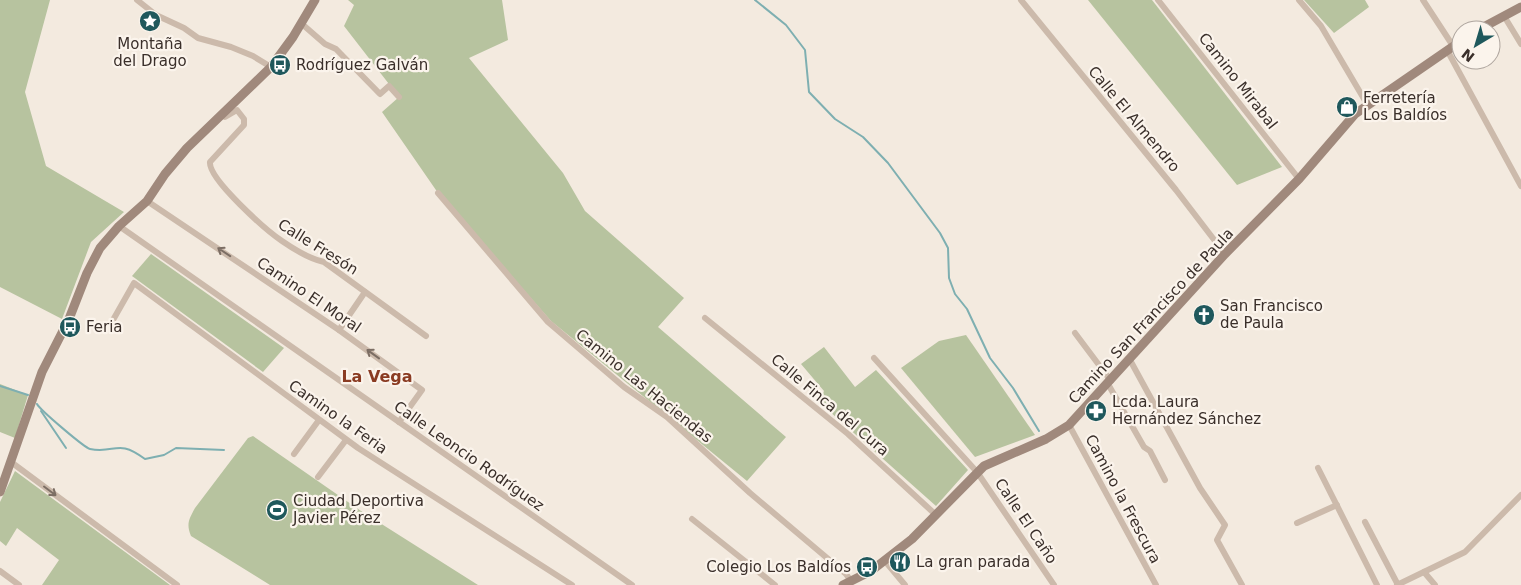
<svg xmlns="http://www.w3.org/2000/svg" width="1521" height="585" viewBox="0 0 1521 585" font-family="'DejaVu Sans',sans-serif">
  <style>
    .green { fill: #b7c39f }
    .lines { fill: none; stroke-linecap: round; stroke-linejoin: round }
    .stream { stroke: #7eafb1; stroke-width: 2 }
    .street { stroke: #ccbaab; stroke-width: 6 }
    .secondary { stroke: #a0897c; stroke-width: 9 }
    .oneway { stroke: #7c6e64 }
    .labels { text-anchor: middle; dominant-baseline: central; stroke-width: 4.5; stroke-linejoin: round; paint-order: stroke }
    .poi-label { font-size: 15px; fill: #3a2f2a; stroke: #fbf4ec; text-anchor: start }
    .street-label { font-size: 15px; fill: #3a2f2a; stroke: #fbf4ec }
    .neighbourhood-label { font-size: 16px; font-weight: bold; fill: #8a3b22; stroke: #fbf4ec }
  </style>
  <rect width="100%" height="100%" fill="#f3eadf"/>
  <g class="green">
    <path d="M 0,0 L 50,0 L 25,92 L 46,166 L 124,212 L 91,242 L 62,319 L 0,287 Z"/>
    <path d="M 348,0 L 502,0 L 508,40 L 469,58 L 563,173 L 585,211 L 684,298 L 658,327 L 786,437 L 747,481 L 551,321 L 438,193 L 382,112 L 399,97 L 344,26 L 354,5 Z"/>
    <path d="M 1088,0 L 1152,0 L 1282,167 L 1237,185 Z"/>
    <path d="M 1304,0 L 1365,0 L 1369,7 L 1334,33 Z"/>
    <path d="M 151,254 L 284,348 L 263,372 L 132,276 Z"/>
    <path d="M 966,335 L 1035,435 L 975,457 L 901,368 L 939,341 Z"/>
    <path d="M 824,347 L 855,387 L 876,370 L 968,470 L 936,506 L 819,402 L 824,391 L 801,364 Z"/>
    <path d="M 0,384 L 28,395 L 15,438 L 0,432 Z"/>
    <path d="M 253,436 L 361,511 L 478,585 L 270,585 L 191,536 C 186,524 189,519 195,508 L 248,438 Z"/>
    <path d="M 15,471 L 170,585 L 42,585 L 59,560 L 17,528 L 6,546 L 0,541 L 0,502 Z"/>
  </g>
  <g class="lines">
    <g class="stream">
      <path d="M 755,0 L 786,25 L 805,50 L 809,92 L 835,119 L 863,137 L 888,163 L 940,233 L 948,248 L 949,278 L 955,294 L 967,309 L 990,358 L 1013,388 L 1039,431"/>
      <path d="M 0,386 L 28,395"/>
      <path d="M 37,404 C 40,410 85,448 90,449 C 116,454 117,438 145,459 L 164,455 L 176,448 L 224,450"/>
      <path d="M 41,411 L 66,448"/>
    </g>
    <g class="street">
      <path d="M 137,0 L 156,15 L 184,28 L 198,38 L 231,47 L 253,56 L 271,67"/>
      <path d="M 1021,0 L 1176,190 L 1225,254"/>
      <path d="M 1158,0 L 1299,179"/>
      <path d="M 1299,0 L 1321,26 L 1367,104"/>
      <path d="M 1423,0 L 1453,46"/>
      <path d="M 1504,16 L 1521,44"/>
      <path d="M 302,24 L 325,44 L 336,49 L 380,94 L 389,86 L 399,97"/>
      <path d="M 1447,50 L 1521,186"/>
      <path d="M 222,114 L 225,117 L 237,110 L 244,119 L 244,125 L 210,162 C 208,179 267,231 282,241 C 295,250 310,259 324,262 L 426,336"/>
      <path d="M 438,193 L 548,322 L 624,387 L 667,417 L 750,493 L 846,574 L 851,581"/>
      <path d="M 147,201 L 339,330 L 422,390 L 399,422"/>
      <path d="M 119,226 L 632,585"/>
      <path d="M 705,318 L 848,434 L 936,515"/>
      <path d="M 113,320 L 134,283 L 358,448 L 572,585"/>
      <path d="M 339,330 L 365,292"/>
      <path d="M 1075,333 L 1111,381"/>
      <path d="M 874,358 L 977,472 L 1054,585"/>
      <path d="M 1130,360 L 1200,488 L 1225,525 L 1217,540 L 1242,585"/>
      <path d="M 1108,384 L 1144,447 L 1150,451 L 1165,480"/>
      <path d="M 1069,425 L 1156,585"/>
      <path d="M 294,454 L 319,420"/>
      <path d="M 11,462 L 177,585"/>
      <path d="M 1318,468 L 1377,585"/>
      <path d="M 318,477 L 346,440"/>
      <path d="M 692,519 L 775,585"/>
      <path d="M 1365,522 L 1398,585"/>
      <path d="M 1297,523 L 1337,505"/>
      <path d="M 885,561 L 905,585"/>
      <path d="M 0,571 L 19,585"/>
      <path d="M 1424,572 L 1435,585"/>
      <path d="M 1397,585 L 1465,552 L 1521,495"/>
    </g>
    <g class="secondary">
      <path d="M 1478,30 L 1521,7"/>
      <path d="M 0,492 L 42,372 L 69,319 L 87,273 L 100,248 L 119,226 L 147,201 L 165,174 L 187,148 L 271,67 L 293,37 L 315,0"/>
      <path d="M 843,585 L 871,571 L 912,539 L 984,466 L 1046,439 L 1069,425 L 1225,254 L 1299,179 L 1355,114 L 1461,41"/>
    </g>
  </g>
  <defs><path id="oneway-shaft" d="M-6 0H5M1.5-3L5.5 0L1.5 3" fill="none" stroke-width="1.6" stroke-linecap="round" stroke-linejoin="round" transform="scale(1.25)"/></defs>
  <g class="oneway">
    <use href="#oneway-shaft" transform="translate(224 252) rotate(-146)"/>
    <use href="#oneway-shaft" transform="translate(373 354) rotate(-144)"/>
    <use href="#oneway-shaft" transform="translate(50 491) rotate(37)"/>
  </g>
  <defs>
    <g id="sight-disc" transform="scale(1.125)"><circle r="9.5" fill="#1f585c" stroke="#fbf4ec"/><path d="M0-6L1.8-2.2L6-1.7L2.9 1.2L3.7 5.4L0 3.3L-3.7 5.4L-2.9 1.2L-6-1.7L-1.8-2.2Z" fill="#fff"/></g>
    <g id="bus-disc" transform="scale(1.125)"><circle r="9.5" fill="#1f585c" stroke="#fbf4ec"/><path d="M-5-6H5V4H4V6H2V4H-2V6H-4V4H-5ZM-3.5-4V0h7V-4ZM-3.5 1.2v1.5H-2V1.2ZM2 1.2v1.5H3.5V1.2Z" fill="#fff"/></g>
    <g id="shop-disc" transform="scale(1.125)"><circle r="9.5" fill="#1f585c" stroke="#fbf4ec"/><path d="M-5-2.5h2.3a2.7 3.5 0 0 1 5.4 0H5L5.5 6h-11ZM-1.5-2.5h3a1.5 2.3 0 0 0-3 0Z" fill="#fff"/></g>
    <g id="church-disc" transform="scale(1.125)"><circle r="9.5" fill="#1f585c" stroke="#fbf4ec"/><path d="M-1.2-6h2.4v3.5h3.3v2.4h-3.3V6h-2.4V-.1h-3.3v-2.4h3.3Z" fill="#fff"/></g>
    <g id="pharmacy-disc" transform="scale(1.125)"><circle r="9.5" fill="#1f585c" stroke="#fbf4ec"/><path d="M-2-6h4v4h4v4h-4v4h-4v-4h-4v-4h4Z" fill="#fff"/></g>
    <g id="stadium-disc" transform="scale(1.125)"><circle r="9.5" fill="#1f585c" stroke="#fbf4ec"/><path d="M0-5a6.5 5 0 1 0 0 10a6.5 5 0 1 0 0-10ZM-3.5-1.8h7v3.6h-7Z" fill="#fff"/></g>
    <g id="restaurant-disc" transform="scale(1.125)"><circle r="9.5" fill="#1f585c" stroke="#fbf4ec"/><path d="M-5-6h1v4h1v-4h1v4h1v-4h1v5L-1.5 .5V6h-2V.5L-5-1ZM5-6V6H3V1.5H1.5Q1.5-4 5-6Z" fill="#fff"/></g>
  </defs>
  <g fill-rule="evenodd">
    <use href="#sight-disc" x="150" y="21"/>
    <use href="#bus-disc" x="280" y="65"/>
    <use href="#shop-disc" x="1347" y="107"/>
    <use href="#church-disc" x="1204" y="315"/>
    <use href="#bus-disc" x="70" y="327"/>
    <use href="#pharmacy-disc" x="1096" y="411"/>
    <use href="#stadium-disc" x="277" y="510"/>
    <use href="#restaurant-disc" x="900" y="562"/>
    <use href="#bus-disc" x="867" y="567"/>
  </g>
  <g class="labels">
    <g class="poi-label">
      <text x="150" y="44" text-anchor="middle">Montaña<tspan x="150" dy="17">del Drago</tspan></text>
      <text x="296" y="65">Rodríguez Galván</text>
      <text x="1363" y="98">Ferretería<tspan x="1363" dy="17">Los Baldíos</tspan></text>
      <text x="1220" y="306">San Francisco<tspan x="1220" dy="17">de Paula</tspan></text>
      <text x="86" y="327">Feria</text>
      <text x="1112" y="402">Lcda. Laura<tspan x="1112" dy="17">Hernández Sánchez</tspan></text>
      <text x="293" y="501">Ciudad Deportiva<tspan x="293" dy="17">Javier Pérez</tspan></text>
      <text x="916" y="562">La gran parada</text>
      <text x="851" y="567" text-anchor="end">Colegio Los Baldíos</text>
    </g>
    <g class="street-label">
      <text transform="translate(1238 81) rotate(52)">Camino Mirabal</text>
      <text transform="translate(1134 119) rotate(50)">Calle El Almendro</text>
      <text transform="translate(318 247) rotate(32)">Calle Fresón</text>
      <text transform="translate(309 295) rotate(34)">Camino El Moral</text>
      <text transform="translate(1151 316) rotate(-47)">Camino San Francisco de Paula</text>
      <text transform="translate(644 386) rotate(39)">Camino Las Haciendas</text>
      <text transform="translate(830 405) rotate(40)">Calle Finca del Cura</text>
      <text transform="translate(338 417) rotate(35)">Camino la Feria</text>
      <text transform="translate(469 456) rotate(35)">Calle Leoncio Rodríguez</text>
      <text transform="translate(1123 499) rotate(62)">Camino la Frescura</text>
      <text transform="translate(1026 521) rotate(56)">Calle El Caño</text>
    </g>
    <g class="neighbourhood-label">
      <text x="377" y="376">La Vega</text>
    </g>
  </g>
  <g transform="translate(1476 45) rotate(218)"><circle r="24" fill="#fbf4ec" stroke="#aea59e"/>
  <path d="M0-4L9 19L0 12L-9 19Z" fill="#1f585c"/>
  <text y="-8" font-size="14" font-weight="bold" text-anchor="middle" fill="#3a2f2a">N</text>
  </g>
</svg>
